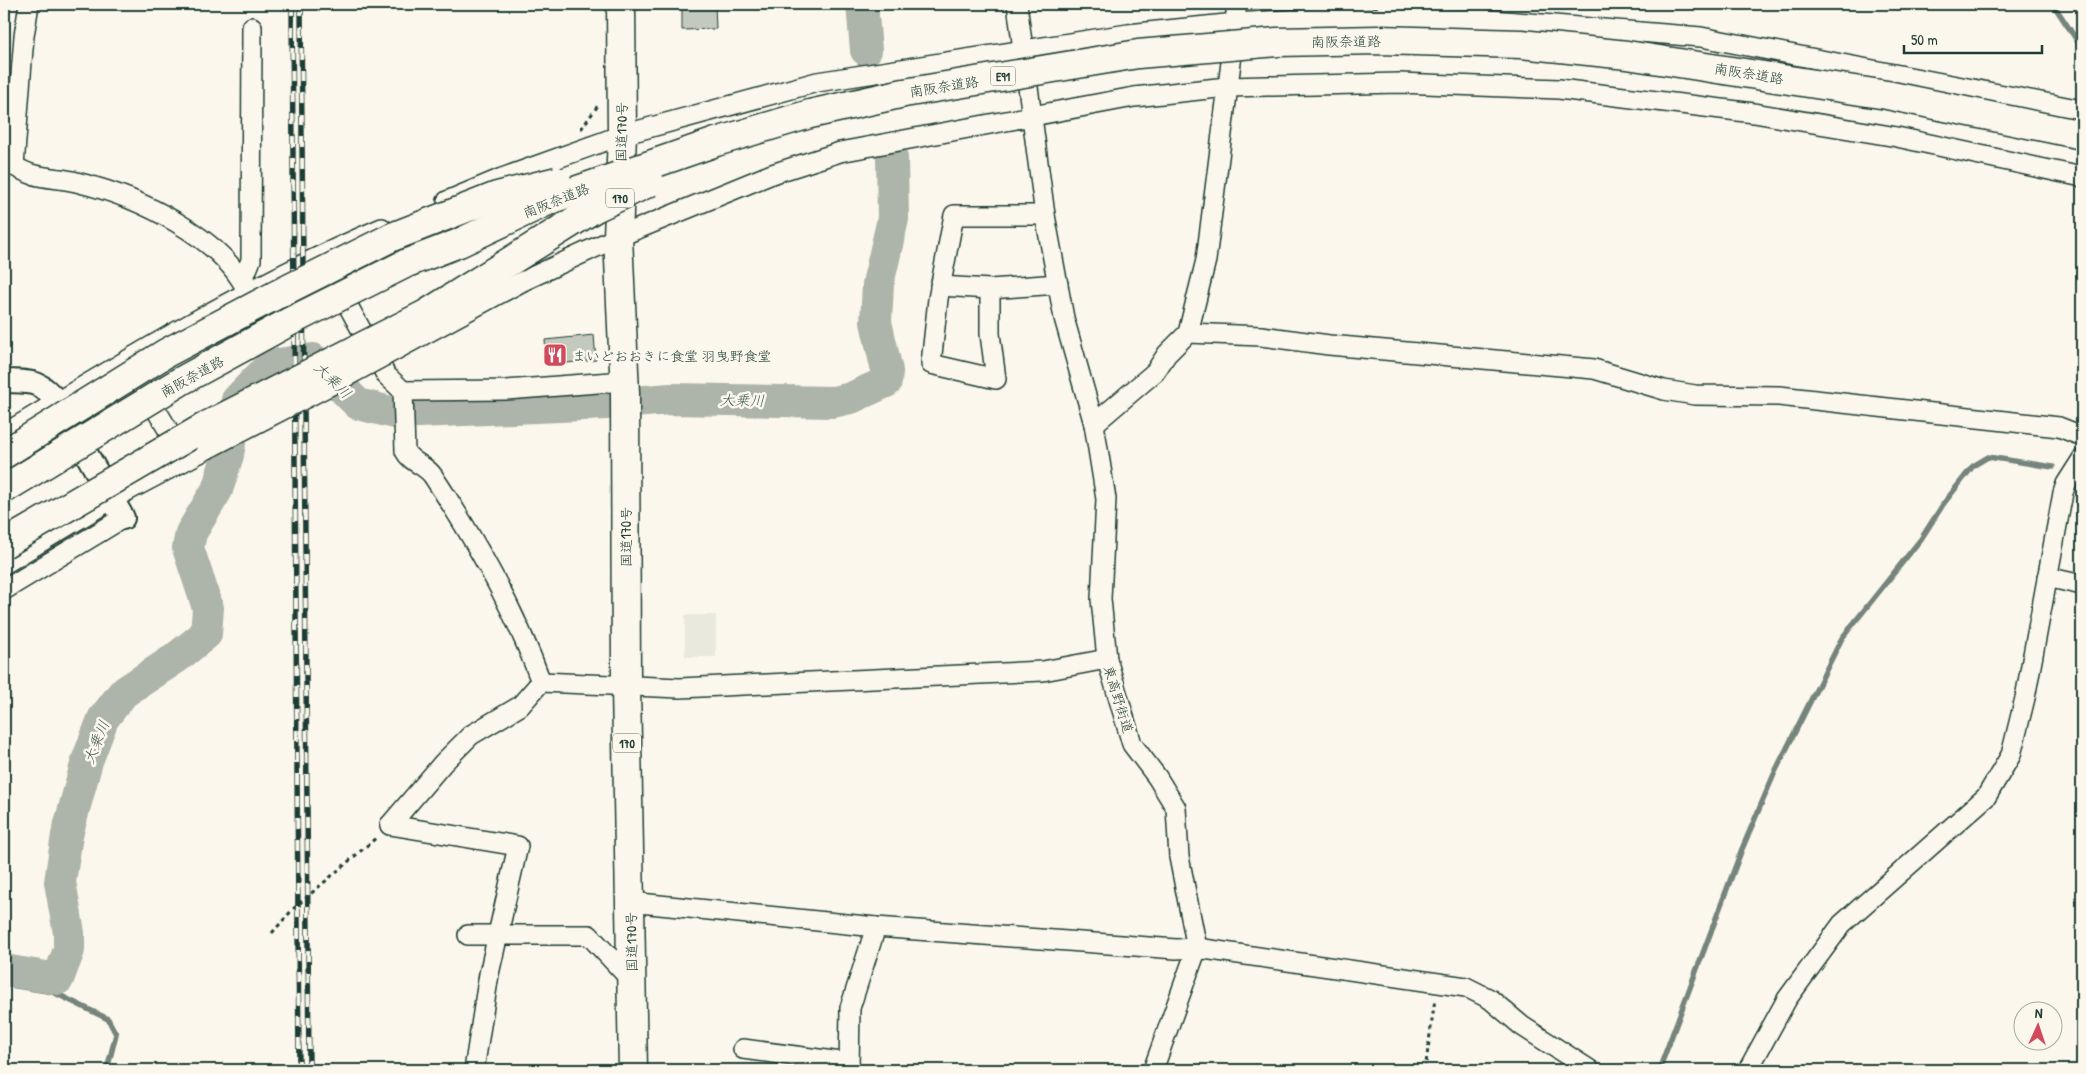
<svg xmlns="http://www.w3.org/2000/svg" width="2086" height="1074" viewBox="0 0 2086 1074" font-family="'Patrick Hand','Klee One',sans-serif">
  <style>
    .built { fill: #eae9de }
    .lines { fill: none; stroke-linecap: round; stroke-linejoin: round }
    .stream { stroke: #74847b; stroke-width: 5.5 }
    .river { stroke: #adb4aa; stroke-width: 32 }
    .building { fill: #c4c9be; stroke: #1f3d34 }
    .minor-casing { stroke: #1f3d34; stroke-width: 22 }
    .tertiary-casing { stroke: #1f3d34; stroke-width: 26 }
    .trunk-casing { stroke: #1f3d34; stroke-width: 31 }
    .path { stroke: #1f3d34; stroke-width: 3; stroke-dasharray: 4 4; stroke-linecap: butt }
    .minor { stroke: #fbf7ec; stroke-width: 19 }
    .tertiary { stroke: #fbf7ec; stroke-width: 22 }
    .trunk { stroke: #fbf7ec; stroke-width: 28 }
    .rail-casing { stroke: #1f3d34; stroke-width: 5.5 }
    .rail { stroke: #fbf7ec; stroke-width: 4; stroke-dasharray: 11; stroke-linecap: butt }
    .minor-bridge-casing { stroke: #1f3d34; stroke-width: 22; stroke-linecap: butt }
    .motorway-bridge-casing { stroke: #1f3d34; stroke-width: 31; stroke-linecap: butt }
    .minor-bridge { stroke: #fbf7ec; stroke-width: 19 }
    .motorway-bridge { stroke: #fbf7ec; stroke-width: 28 }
    .labels { text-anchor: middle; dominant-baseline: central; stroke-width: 5; stroke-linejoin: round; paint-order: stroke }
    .shield { fill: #fbf7ec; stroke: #61756b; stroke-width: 1 }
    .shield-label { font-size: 12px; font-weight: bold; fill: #1f3d34 }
    .street-label { font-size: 14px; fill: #1f3d34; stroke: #fbf7ec }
    .poi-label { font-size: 14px; fill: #1f3d34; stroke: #fbf7ec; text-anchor: start }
    .water-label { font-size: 15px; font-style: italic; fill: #425b52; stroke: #fbf7ec }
  </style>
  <rect width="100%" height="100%" fill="#fbf7ec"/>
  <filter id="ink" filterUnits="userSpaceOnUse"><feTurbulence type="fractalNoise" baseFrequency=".02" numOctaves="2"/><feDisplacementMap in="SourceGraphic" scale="10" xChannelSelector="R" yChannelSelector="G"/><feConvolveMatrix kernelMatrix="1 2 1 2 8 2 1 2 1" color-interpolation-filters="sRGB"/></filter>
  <g filter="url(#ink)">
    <rect class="built" x="685" y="615" width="31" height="42"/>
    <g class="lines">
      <g class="stream">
        <path d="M 2053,4 L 2082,48"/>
        <path d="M 4,984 L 53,992 L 108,1019 L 116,1034 L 108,1066 L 104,1070"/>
        <path d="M 1659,1070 L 1742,849 L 1775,772 L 1842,638 L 1921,539 L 1944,503 L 1973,466 L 1988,457 L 2053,467"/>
      </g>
      <g class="river">
        <path d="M 862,4 L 866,50"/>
        <path d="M 4,970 L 58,979 L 69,950 L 69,933 L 60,882 L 67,835 L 87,761 L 103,719 L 123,693 L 176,658 L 206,634 L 208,608 L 188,548 L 191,533 L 217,490 L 228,455 L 237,400 L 271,365 L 313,359 L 358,404 L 395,413 L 606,404 L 671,399 L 833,402 L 851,398 L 886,382 L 887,371 L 876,322 L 878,284 L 893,219 L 892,158"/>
      </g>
    </g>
    <g class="building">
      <path d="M 682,4 L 715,4 L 716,29 L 682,30 Z"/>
      <path d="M 594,335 L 596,360 L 547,365 L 545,340 Z"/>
    </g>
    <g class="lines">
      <g class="minor-casing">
        <g id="minor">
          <path d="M 1017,4 L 1045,215 L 1064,318 L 1094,424 L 1106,499 L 1101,599 L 1107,659 L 1132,744 L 1157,777 L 1176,808 L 1179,857 L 1197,948 L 1153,1070"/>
          <path d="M 4,161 C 12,165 22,171 31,174 C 47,179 64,178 80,183 C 138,197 223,237 248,293"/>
          <path d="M 14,166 L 24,36 L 29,4"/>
          <path d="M 447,201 L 502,178 L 622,135 L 817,82 L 1128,34 L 1236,23 L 1332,17 L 1480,19 L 1701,37 L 2082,110"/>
          <path d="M 323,260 L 386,375 L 403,391 L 506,390 L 624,381"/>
          <path d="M 243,280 L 251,260 L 252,27"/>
          <path d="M 523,281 L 618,237 L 772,174 L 840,152 L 1134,97 L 1227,87 L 1399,83 L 1559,89 L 1754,113 L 1897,137 L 2082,177"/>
          <path d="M 940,286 L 990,289 L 1058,284"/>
          <path d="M 990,289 L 990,334 L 996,379 L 931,364 L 938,299 L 954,215 L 1045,215"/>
          <path d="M 1188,333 L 1261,336 L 1329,345 L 1594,369 L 1664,390 L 1695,395 L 1779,396 L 2059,427 L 2082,436"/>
          <path d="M 128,363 L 182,453"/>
          <path d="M 403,391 L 405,451 C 411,463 426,465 433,476 C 476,541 515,609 541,682"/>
          <path d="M 1094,424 L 1155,372 L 1167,354 L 1188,333 L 1206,260 L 1236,23 L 1236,4"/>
          <path d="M 4,434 C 126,360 250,284 382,228"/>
          <path d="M 4,564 L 112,499 L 207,449"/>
          <path d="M 2047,577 L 2082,585"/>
          <path d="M 4,590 L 123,518"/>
          <path d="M 390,825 L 443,763 L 471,735 L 520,706 L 541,682 L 680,688 L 1043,671 L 1107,659"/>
          <path d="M 390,825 L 518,846 L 489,974 L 474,1070"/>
          <path d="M 630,902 L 876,927 L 1176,949 L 1197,948 L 1466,987 L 1490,999 L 1522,1026 L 1590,1070"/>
          <path d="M 468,935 L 589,935 L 631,980"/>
          <path d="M 743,1049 L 849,1063"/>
          <path d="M 851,1070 L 849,1070 L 850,1008 L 876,927"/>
          <path d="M 1748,1070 L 1787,999 L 1842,924 L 1986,797 L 2011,755 L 2025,698 L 2063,493 L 2066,484 L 2082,459"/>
        </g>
      </g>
      <g class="tertiary-casing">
        <g id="tertiary">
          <path d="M 1388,18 L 1389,4"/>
          <path d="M 4,381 C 31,382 39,379 57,402 L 123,518"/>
        </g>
      </g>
      <g class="trunk-casing">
        <path id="trunk" d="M 621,4 L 622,135 L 618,237 L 625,393 L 626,686 L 633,1070"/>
      </g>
      <g class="path">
        <path d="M 581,129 L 599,104"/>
        <path d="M 272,933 L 293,909 L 377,837"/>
        <path d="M 1425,1070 L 1435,999"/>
      </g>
      <use href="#minor" class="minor"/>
      <use href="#tertiary" class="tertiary"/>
      <use href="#trunk" class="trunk"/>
      <g class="rail-casing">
        <g id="rail">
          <path d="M 292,4 L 299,1070"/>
          <path d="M 301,4 L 309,1070"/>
        </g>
      </g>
      <use href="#rail" class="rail"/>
      <g class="minor-bridge-casing">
        <path id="minor-bridge" d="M 207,449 L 331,385 L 523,281"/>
      </g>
      <g class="motorway-bridge-casing">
        <g id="motorway-bridge">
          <path d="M 4,454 L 166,353 L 276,295 L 392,237 L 497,196 L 557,181"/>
          <path d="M 4,489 L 181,381 L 289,322 L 407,263 L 459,243 L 552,199 L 716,142 L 810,114 L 904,93 L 1138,54 L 1277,42 L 1379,40 L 1521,44 L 1627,55 L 1887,95 L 2082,135"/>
          <path d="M 4,544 L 208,425 L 426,314 L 595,208 L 650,182"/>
        </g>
      </g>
      <use href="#minor-bridge" class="minor-bridge"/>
      <use href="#motorway-bridge" class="motorway-bridge"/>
    </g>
  </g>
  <defs>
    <g id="restaurant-square" transform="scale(1.25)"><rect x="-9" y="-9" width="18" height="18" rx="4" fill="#d1495b" stroke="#fbf7ec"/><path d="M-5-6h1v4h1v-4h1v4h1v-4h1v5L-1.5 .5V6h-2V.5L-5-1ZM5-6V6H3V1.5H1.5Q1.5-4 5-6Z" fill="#fff"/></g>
  </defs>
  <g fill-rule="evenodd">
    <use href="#restaurant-square" x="555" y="355"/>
  </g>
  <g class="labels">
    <g class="shield">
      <rect x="990.5" y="66.5" width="25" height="19" rx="4"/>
      <rect x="606" y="188.5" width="28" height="19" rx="4"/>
      <rect x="613" y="733.5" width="28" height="19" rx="4"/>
    </g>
    <g class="shield-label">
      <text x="1003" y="76">E91</text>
      <text x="620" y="198">170</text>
      <text x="627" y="743">170</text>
    </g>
    <g class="street-label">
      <text transform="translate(1346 41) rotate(-1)">南阪奈道路</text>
      <text transform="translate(1749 73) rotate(9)">南阪奈道路</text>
      <text transform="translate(944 86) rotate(-9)">南阪奈道路</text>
      <text transform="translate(621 132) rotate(-89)">国道170号</text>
      <text transform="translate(556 200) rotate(-22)">南阪奈道路</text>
      <text transform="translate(192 376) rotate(-29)">南阪奈道路</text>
      <text transform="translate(625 537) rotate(-90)">国道170号</text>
      <text transform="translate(1119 699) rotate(73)">東高野街道</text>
      <text transform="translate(631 942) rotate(-91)">国道170号</text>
    </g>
    <g class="poi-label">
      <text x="572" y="355">まいどおおきに食堂 羽曳野食堂</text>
    </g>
    <g class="water-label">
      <text transform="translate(333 380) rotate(44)">大乗川</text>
      <text transform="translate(742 400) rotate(1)">大乗川</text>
      <text transform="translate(96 742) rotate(-68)">大乗川</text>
    </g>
  </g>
  <rect width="2086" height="1074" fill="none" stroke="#fbf7ec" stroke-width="20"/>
  <rect x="10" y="10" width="2066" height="1054" fill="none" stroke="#1f3d34" stroke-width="2" filter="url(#ink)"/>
  <g transform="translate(2038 1026) rotate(3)"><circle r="24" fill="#fbf7ec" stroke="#a3ada2"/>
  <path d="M0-4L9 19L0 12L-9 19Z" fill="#d1495b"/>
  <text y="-8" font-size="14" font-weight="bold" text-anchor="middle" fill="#1f3d34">N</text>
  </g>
  <path d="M1904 45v8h138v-8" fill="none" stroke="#1f3d34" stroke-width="2.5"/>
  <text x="1911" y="45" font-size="15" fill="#1f3d34" stroke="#fbf7ec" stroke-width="4" paint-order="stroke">50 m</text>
</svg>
